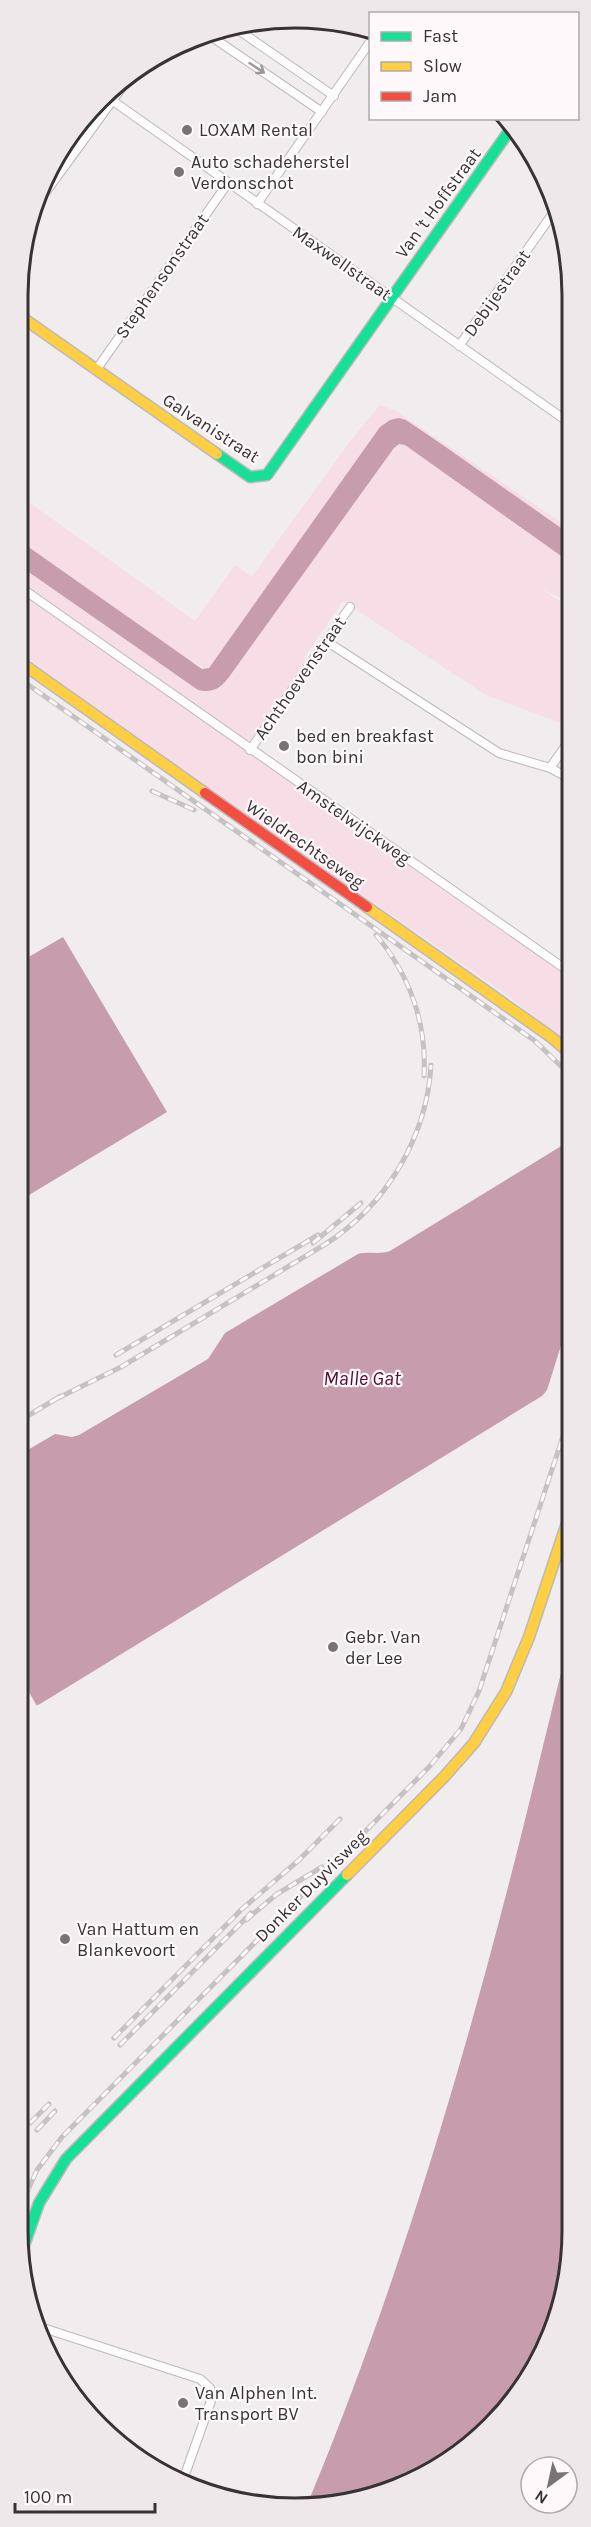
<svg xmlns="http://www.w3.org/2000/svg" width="591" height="2527" viewBox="0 0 591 2527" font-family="Karla,sans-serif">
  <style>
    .green { fill: #f6dde6 }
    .water { fill: #c79dae }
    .pier { fill: #f1ecee }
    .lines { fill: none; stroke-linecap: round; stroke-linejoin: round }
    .street-casing { stroke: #bdb9bb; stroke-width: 10 }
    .fast-casing { stroke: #bdb9bb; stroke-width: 13 }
    .slow-casing { stroke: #bdb9bb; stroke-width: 13 }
    .jam-casing { stroke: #bdb9bb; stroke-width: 13 }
    .street { stroke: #fdfcfc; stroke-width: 8 }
    .fast { stroke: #16e098; stroke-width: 10 }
    .slow { stroke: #ffcf43; stroke-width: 10 }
    .jam { stroke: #f24e42; stroke-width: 10 }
    .rail-casing { stroke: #c4c3c4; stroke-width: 5 }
    .rail { stroke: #fef8fa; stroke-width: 3; stroke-dasharray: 9; stroke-linecap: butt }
    .oneway { stroke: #9a9898 }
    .poi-dot { fill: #787476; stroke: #fef8fa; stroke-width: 2 }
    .labels { text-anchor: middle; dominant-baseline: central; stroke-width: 4.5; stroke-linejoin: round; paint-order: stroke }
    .poi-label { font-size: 18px; fill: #373335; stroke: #fef8fa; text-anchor: start }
    .street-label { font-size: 18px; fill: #373335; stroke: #fef8fa }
    .water-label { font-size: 20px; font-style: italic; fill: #530c31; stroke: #fef8fa }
    .rim { fill: none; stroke: #373335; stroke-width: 3 }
  </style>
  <rect width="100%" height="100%" fill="#f1ecee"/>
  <g class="green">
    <path d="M 380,405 L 396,411 L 571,529 L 571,535 L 406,420 L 213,664 L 206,669 L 185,657 L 20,541 L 20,496 L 195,621 L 235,565 L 252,577 L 351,440 Z"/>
    <path d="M 399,444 L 405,445 L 571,563 L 571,604 L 539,587 L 571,609 L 571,727 L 486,695 L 343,601 L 305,656 L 305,662 L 250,740 L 245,741 L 20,583 L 20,566 L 198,690 C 213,693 220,689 229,677 L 394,448 Z"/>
    <path d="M 20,592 L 571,979 L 571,1045 L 504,993 L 227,801 L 20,653 Z"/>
  </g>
  <g class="water">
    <path d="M 399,418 L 406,420 L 440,443 L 571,535 L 571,563 L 405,445 L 399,444 L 394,448 L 229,677 C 220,689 213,693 198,690 L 20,566 L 20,541 L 185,657 L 202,669 L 209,668 L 380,427 L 390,420 Z"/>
    <path d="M 63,937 L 167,1112 L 19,1201 L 20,962 Z"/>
    <path d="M 571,1140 L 571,1314 L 547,1390 L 542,1396 L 40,1704 L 19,1714 L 19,1455 L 55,1434 L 72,1437 L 79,1435 L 208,1359 L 225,1333 L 358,1254 C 369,1251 379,1255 390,1251 Z"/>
    <path d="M 571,1634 L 571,2268 L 536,2370 L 465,2451 L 368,2499 L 307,2505 C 390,2306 454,2096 508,1887 C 530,1803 549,1718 571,1634 Z"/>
  </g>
  <path class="pier" d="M 25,1685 L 38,1708 L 29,1711 L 19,1694 L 19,1689 Z"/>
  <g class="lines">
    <g class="street-casing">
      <g id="street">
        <path d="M 234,27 L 334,96"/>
        <path d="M 209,35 L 322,112"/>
        <path d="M 113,101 L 571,424"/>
        <path d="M 40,200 L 134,71"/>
        <path d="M 257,204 L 370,42"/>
        <path d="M 459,346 L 556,209"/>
        <path d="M 96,370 L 228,183"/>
        <path d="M 20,587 L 571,973"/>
        <path d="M 326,641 L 499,753 L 550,768 L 571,779"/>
        <path d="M 250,750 L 350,607"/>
        <path d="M 550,768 L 571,738"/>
        <path d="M 37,2326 L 200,2379 L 210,2388 L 211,2401 L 182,2483"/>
      </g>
    </g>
    <g class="fast-casing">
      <g id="fast">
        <path d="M 217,454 L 250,477 L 267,475 L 512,127"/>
        <path d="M 22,2251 L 39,2203 L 66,2159 L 347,1875"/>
      </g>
    </g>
    <g class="slow-casing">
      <g id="slow">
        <path d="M 20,316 L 217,454"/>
        <path d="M 20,662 L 205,793"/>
        <path d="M 367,907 L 551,1037 L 571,1054"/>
        <path d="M 347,1875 L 444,1777 L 474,1743 L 506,1692 L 529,1637 L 571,1511"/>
      </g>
    </g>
    <g class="jam-casing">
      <path id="jam" d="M 205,793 L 367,907"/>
    </g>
    <use href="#street" class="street"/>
    <use href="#fast" class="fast"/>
    <use href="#slow" class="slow"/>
    <use href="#jam" class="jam"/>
    <g class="rail-casing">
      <g id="rail">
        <path d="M 20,679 L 535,1041 L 571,1076"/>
        <path d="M 152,791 L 194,810"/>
        <path d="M 376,935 C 410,975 427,1024 424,1076"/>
        <path d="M 313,1243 L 361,1203"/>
        <path d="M 116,1355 L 318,1235"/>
        <path d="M 56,1399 L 121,1367 L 324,1245 C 386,1206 427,1137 431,1065"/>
        <path d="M 19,1421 L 61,1396"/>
        <path d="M 246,1920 L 277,1894 L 322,1867"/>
        <path d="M 114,2038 L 242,1909 L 299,1860 L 340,1819"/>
        <path d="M 120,2045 L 251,1913"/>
        <path d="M 30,2123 L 49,2104"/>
        <path d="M 37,2130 L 55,2111"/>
        <path d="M 18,2212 L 37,2170 L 62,2137 L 429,1767 L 461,1729 L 479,1691 L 571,1412"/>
      </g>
    </g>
    <use href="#rail" class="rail"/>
  </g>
  <defs><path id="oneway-shaft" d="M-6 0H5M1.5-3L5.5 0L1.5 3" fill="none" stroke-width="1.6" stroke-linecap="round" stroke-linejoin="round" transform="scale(1.5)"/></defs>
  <use class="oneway" href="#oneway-shaft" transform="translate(257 68) rotate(34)"/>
  <g class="poi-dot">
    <circle cx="187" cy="130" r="6"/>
    <circle cx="179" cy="172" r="6"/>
    <circle cx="284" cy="746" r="6"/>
    <circle cx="333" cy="1647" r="6"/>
    <circle cx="65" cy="1939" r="6"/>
    <circle cx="183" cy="2403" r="6"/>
  </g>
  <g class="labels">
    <g class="poi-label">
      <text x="199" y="130">LOXAM Rental</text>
      <text x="191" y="162">Auto schadeherstel<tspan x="191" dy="21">Verdonschot</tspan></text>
      <text x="296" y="736">bed en breakfast<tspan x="296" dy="21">bon bini</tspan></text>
      <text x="345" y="1637">Gebr. Van<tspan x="345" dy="21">der Lee</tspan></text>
      <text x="77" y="1929">Van Hattum en<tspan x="77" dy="21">Blankevoort</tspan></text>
      <text x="195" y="2393">Van Alphen Int.<tspan x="195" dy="21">Transport BV</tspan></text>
    </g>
    <g class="street-label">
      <text transform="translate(438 203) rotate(-54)">Van 't Hoffstraat</text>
      <text transform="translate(342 263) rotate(35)">Maxwellstraat</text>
      <text transform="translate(162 276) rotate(-55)">Stephensonstraat</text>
      <text transform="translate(497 293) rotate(-55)">Debijestraat</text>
      <text transform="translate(211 428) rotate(33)">Galvanistraat</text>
      <text transform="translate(300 678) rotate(-55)">Achthoevenstraat</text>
      <text transform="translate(354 822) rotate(35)">Amstelwijckweg</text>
      <text transform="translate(305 844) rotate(35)">Wieldrechtseweg</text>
      <text transform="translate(311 1886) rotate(-45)">Donker Duyvisweg</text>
    </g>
    <g class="water-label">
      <text x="362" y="1378">Malle Gat</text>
    </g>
  </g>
  <path d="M0 0H591V2527H0ZM295 28H295A267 267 0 0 1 562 295V2231A267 267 0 0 1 295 2498H295A267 267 0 0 1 28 2231V295A267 267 0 0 1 295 28Z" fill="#eee8ea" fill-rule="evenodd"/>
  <path class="rim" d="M295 28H295A267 267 0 0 1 562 295V2231A267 267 0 0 1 295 2498H295A267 267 0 0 1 28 2231V295A267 267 0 0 1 295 28Z"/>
  <rect x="369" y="12" width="210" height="108" fill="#fef8fa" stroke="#aea9ab" stroke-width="1.5"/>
  <rect x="381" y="32" width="30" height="9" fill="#16e098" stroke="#aea9ab" stroke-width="1.5"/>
  <text x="423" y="42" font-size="18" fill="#373335">Fast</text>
  <rect x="381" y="62" width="30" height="9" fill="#ffcf43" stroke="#aea9ab" stroke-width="1.5"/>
  <text x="423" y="72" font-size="18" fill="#373335">Slow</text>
  <rect x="381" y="92" width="30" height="9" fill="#f24e42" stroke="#aea9ab" stroke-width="1.5"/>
  <text x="423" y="102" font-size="18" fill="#373335">Jam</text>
  <g transform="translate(549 2485) rotate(213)"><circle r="28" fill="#fef8fa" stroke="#aea9ab" stroke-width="1.5"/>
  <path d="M0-4.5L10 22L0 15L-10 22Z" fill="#787476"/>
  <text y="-9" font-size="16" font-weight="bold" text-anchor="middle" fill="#373335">N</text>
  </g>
  <path d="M15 2503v9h140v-9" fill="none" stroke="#373335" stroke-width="3"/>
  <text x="24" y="2503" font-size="18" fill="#373335" stroke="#fef8fa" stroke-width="4.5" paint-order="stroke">100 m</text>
</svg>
